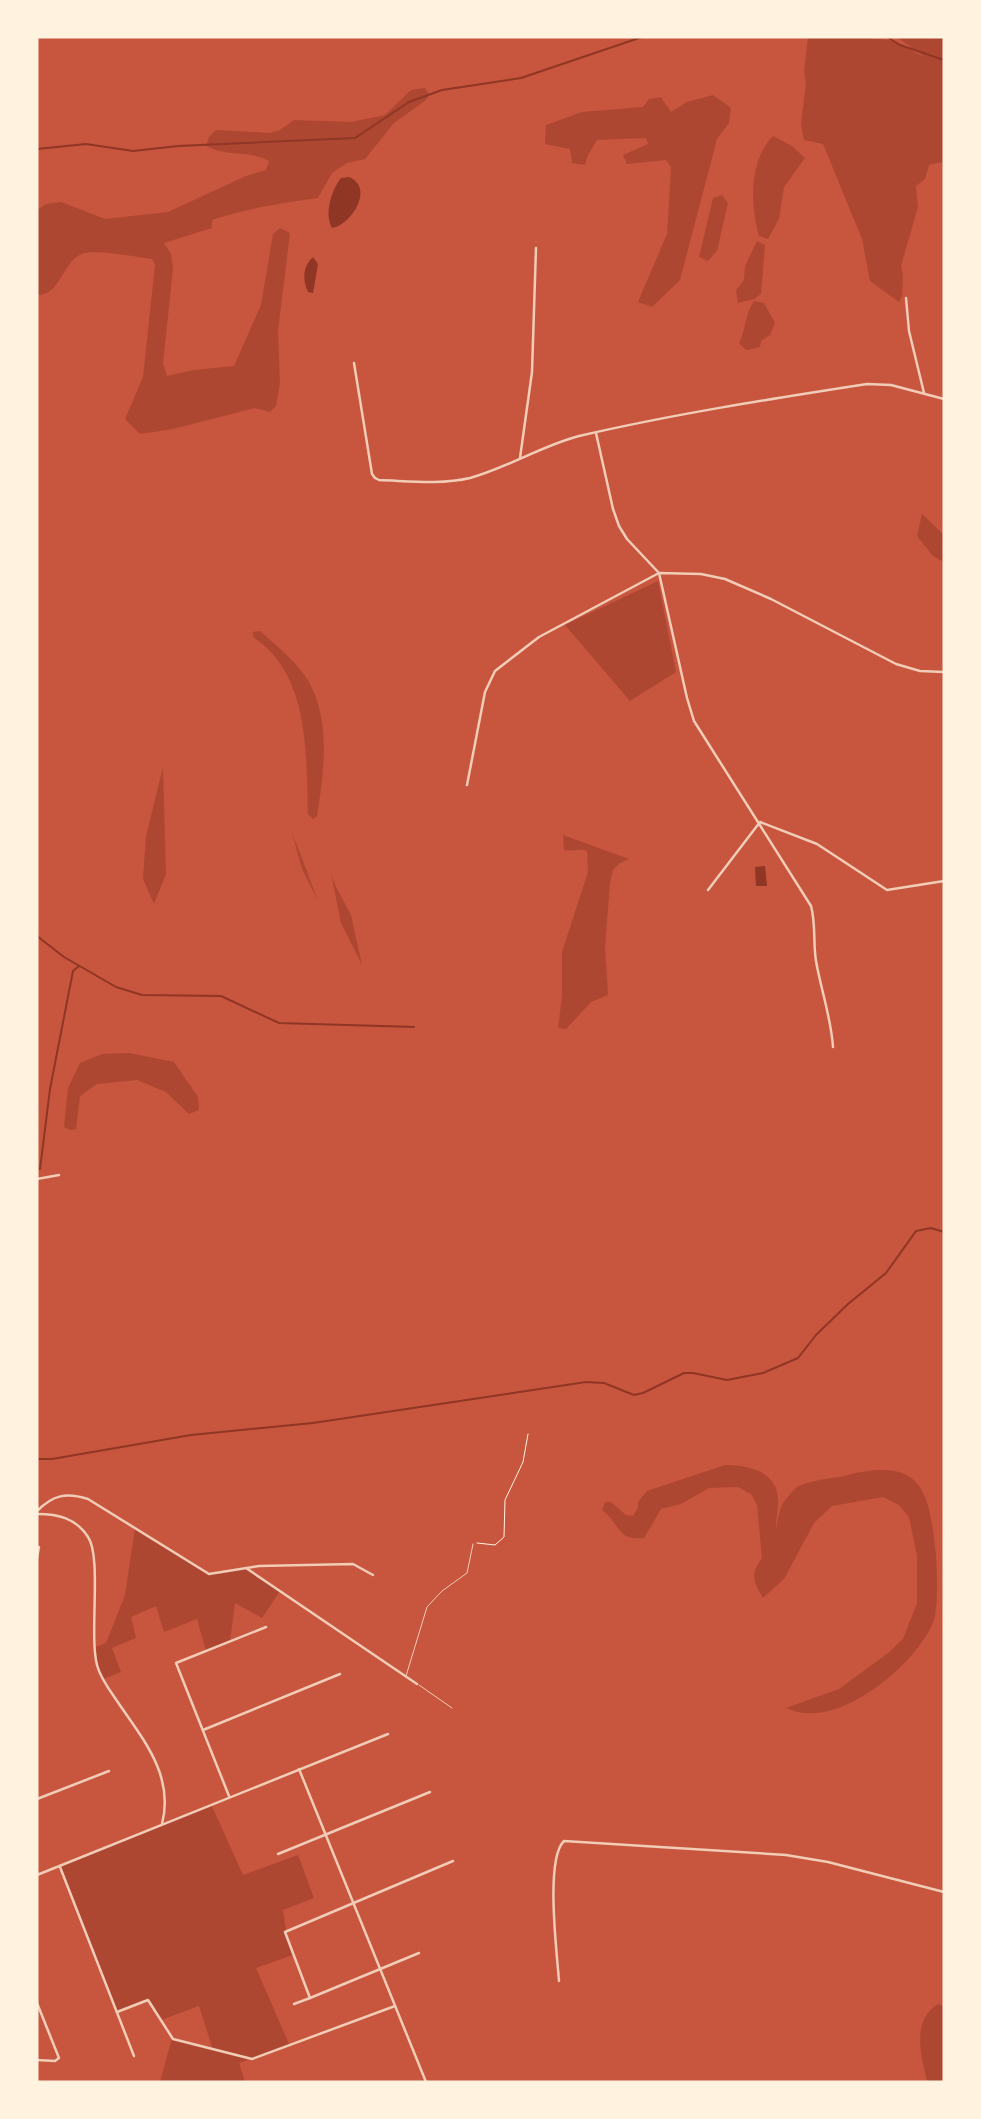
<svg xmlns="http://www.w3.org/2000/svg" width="981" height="2119" viewBox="0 0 981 2119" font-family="'Public Sans',sans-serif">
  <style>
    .green { fill: #ae4732 }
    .water { fill: #8f3625 }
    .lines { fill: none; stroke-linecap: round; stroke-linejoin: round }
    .stream { stroke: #8f3625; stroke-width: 2 }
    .path { stroke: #fff3e0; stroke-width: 1 }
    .service { stroke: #f1ccb7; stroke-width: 1 }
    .minor { stroke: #f1ccb7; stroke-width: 2.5 }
  </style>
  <rect width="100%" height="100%" fill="#c8553d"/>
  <g class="green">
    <path d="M 808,37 L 857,37 L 889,40 L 925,57 L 898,38 L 887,37 L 944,37 L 944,164 L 942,162 L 929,165 L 925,179 L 916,186 L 918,207 L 901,266 L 903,275 L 902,296 L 899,302 L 870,281 L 862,239 L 823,144 L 804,140 L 801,124 L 806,82 L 804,72 Z"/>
    <path d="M 425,88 L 429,94 L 426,100 L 394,123 L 365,159 L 347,163 L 332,173 L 318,198 C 282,203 248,208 212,220 L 212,228 L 164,243 L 171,254 L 173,268 L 163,364 L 167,376 L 194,370 L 234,366 L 261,305 L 273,234 L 280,228 L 290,233 L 278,331 L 280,383 L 276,406 L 270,412 L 255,408 L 173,429 L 140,434 L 125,419 L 143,377 L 155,265 L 152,259 C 138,257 98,250 85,253 C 62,258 62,296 37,295 L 37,210 L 46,204 L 61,202 L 105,219 L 168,212 L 246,176 L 266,170 L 269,161 C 246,149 230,158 206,146 L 209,137 L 216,130 L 270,133 L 280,130 L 294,120 L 351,122 L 385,115 L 411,90 Z"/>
    <path d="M 713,95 L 731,108 L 729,123 L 717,139 L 680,280 L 652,307 L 638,302 L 667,234 L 671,167 L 666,160 L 627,164 L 623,155 L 648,144 L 646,138 L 597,140 L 588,155 L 585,165 L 572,163 L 570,149 L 545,144 L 546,125 L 582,112 L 643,107 L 649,99 L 661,97 L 671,112 L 687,102 Z"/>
    <path d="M 773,136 L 792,146 L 805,158 L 784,187 L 779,219 L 768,239 L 759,236 C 750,205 749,160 773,136 Z"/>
    <path d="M 722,195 L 728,203 L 717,251 L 708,261 L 699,257 L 713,198 Z"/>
    <path d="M 757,241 L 765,245 L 761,294 L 754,299 L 738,303 L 736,290 L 744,280 L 745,266 Z"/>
    <path d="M 754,301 L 764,303 L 775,323 L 770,335 L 761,341 L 760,347 L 746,350 L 739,343 C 747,327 744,316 754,301 Z"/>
    <path d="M 922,514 L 944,535 L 944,562 L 933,556 L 917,536 Z"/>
    <path d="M 658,581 L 676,672 L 630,701 L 565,625 Z"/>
    <path d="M 260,631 C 276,645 298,663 309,682 C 331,723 324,772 317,816 L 313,819 L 308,814 C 306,754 310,674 253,637 L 253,632 Z"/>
    <path d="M 163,767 L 166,874 L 154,904 L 143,879 L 146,836 Z"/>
    <path d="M 292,832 L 318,901 L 302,869 Z"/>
    <path d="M 563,835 L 629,859 L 620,863 L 613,870 L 610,883 L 605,947 L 608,995 L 591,1002 L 566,1029 L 558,1028 L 562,996 L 562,952 L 588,872 L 587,851 C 579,848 572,852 564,850 Z"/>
    <path d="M 331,873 L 335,885 L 351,915 L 362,965 L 341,923 Z"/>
    <path d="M 129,1053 L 174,1062 L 198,1097 L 199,1110 L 189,1114 L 166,1092 L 137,1080 L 97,1084 L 80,1096 L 76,1129 L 70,1130 L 64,1127 L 68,1088 L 80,1063 L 102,1054 Z"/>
    <path d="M 725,1465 C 750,1465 778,1472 778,1501 C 778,1510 776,1520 776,1529 C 778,1521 779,1510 783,1503 C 786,1499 793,1490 797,1487 C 807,1481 832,1478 844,1476 C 922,1456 929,1488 936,1556 C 937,1573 939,1611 932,1625 C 912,1668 836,1732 786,1708 L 839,1689 L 888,1653 L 903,1639 L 917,1603 L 917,1556 L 909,1517 L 899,1505 L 883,1497 L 832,1506 L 814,1523 L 784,1579 L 763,1598 C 753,1581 750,1575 762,1558 L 757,1505 L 751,1494 L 738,1487 L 709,1488 L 681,1504 L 661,1509 L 644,1538 C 616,1541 621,1524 602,1510 L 605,1502 L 611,1502 L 626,1515 L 633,1516 L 638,1508 L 638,1502 L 647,1491 Z"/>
    <path d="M 135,1528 L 200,1570 C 215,1577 230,1572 246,1568 L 280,1591 L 262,1618 L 235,1603 L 230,1642 L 206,1651 L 197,1619 L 164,1632 L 156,1606 L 131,1617 L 136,1638 L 112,1648 L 121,1672 L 103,1679 L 99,1670 L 95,1647 L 106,1643 L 125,1595 Z"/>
    <path d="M 211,1804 L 243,1875 L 298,1855 L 314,1898 L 283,1910 L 286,1930 L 285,1934 L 293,1955 L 256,1968 L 290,2046 L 239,2063 L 245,2082 L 160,2082 L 172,2038 L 213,2050 L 199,2006 L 161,2020 L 151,2002 L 143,2000 L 117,2012 L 59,1866 Z"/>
    <path d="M 938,2004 L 944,2006 L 944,2082 L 927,2082 C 922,2057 910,2021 938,2004 Z"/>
  </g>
  <g class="water">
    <path d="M 349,177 C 375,188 351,225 332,228 C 324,214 331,191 341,178 Z"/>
    <path d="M 313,257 L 318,264 L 313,293 L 308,292 C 302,279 303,266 313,257 Z"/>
    <path d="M 765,866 L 767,886 L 756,886 L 755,867 Z"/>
  </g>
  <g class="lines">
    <g class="stream">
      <path d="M 887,37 L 900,45 L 944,60"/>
      <path d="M 37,149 L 86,144 L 133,151 L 178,146 L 355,138 L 409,102 L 442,90 L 521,78 L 642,37"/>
      <path d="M 37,936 L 64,957 L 116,987 L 142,995 L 221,996 L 279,1023 L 414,1027"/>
      <path d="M 40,1169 L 50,1089 L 73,971 L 79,966"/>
      <path d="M 37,1459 L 52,1459 L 191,1435 L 313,1423 L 586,1382 L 604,1383 L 634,1395 L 643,1393 L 684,1373 L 693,1373 L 727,1380 L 763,1373 L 798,1358 L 816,1335 L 848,1304 L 886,1273 L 916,1231 L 931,1228 L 944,1232"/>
    </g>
    <path class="path" d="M 477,1543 L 495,1545 L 504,1537 L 505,1500 L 523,1462 L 528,1434"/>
    <g class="service">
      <path d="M 406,1676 L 427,1607 L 442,1591 L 467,1573 L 473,1544"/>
      <path d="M 419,1685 L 452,1708"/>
    </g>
    <g class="minor">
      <path d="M 906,298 L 909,331 L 924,393"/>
      <path d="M 354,363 L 372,474 L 375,478 L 379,480 C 409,481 440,485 470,478 C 507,468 541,446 579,436 C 674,414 770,399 867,384 L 891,385 L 944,399"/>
      <path d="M 596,433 L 613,509 L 619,526 L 627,539 L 659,573 L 687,698 L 694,721 L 811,906 C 816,924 813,943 816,961 C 821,990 831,1017 833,1047"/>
      <path d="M 520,458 L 532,372 L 536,248"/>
      <path d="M 467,785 L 485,692 L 495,671 L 539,637 L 659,573 L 701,574 L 725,579 L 771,599 L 896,664 L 920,671 L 944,672"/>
      <path d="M 708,890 L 760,822 L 817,844 L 887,890 L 944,881"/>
      <path d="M 37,1179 L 59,1175"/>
      <path d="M 37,1511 C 53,1495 66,1492 88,1499 L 209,1574 L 259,1566 L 353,1564 L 373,1575"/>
      <path d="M 37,1514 C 58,1514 76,1518 88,1537 C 102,1557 89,1635 97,1665 C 100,1677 108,1688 115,1698 C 141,1737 175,1774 162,1824"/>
      <path d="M 37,1558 L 39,1547"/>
      <path d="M 246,1568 L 417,1684"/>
      <path d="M 203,1730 L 340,1674"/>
      <path d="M 299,1769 L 426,2082"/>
      <path d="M 229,1796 L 176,1663 L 266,1627"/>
      <path d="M 37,1799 L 109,1771"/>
      <path d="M 278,1854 L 430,1792"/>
      <path d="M 60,1867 L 134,2056"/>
      <path d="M 37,1875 L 388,1734"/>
      <path d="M 419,1953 L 310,1998 L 285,1932 L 453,1861"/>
      <path d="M 559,1981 C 557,1953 545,1859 564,1841 L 786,1855 L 828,1862 L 944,1892"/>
      <path d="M 37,2003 L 59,2058 L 55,2061 L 37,2060"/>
      <path d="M 294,2004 L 310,1998"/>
      <path d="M 117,2012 L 148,2000 L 173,2039 L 252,2059 L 395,2006"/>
    </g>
  </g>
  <rect width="981" height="2119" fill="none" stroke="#fff3e0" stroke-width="77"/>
</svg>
